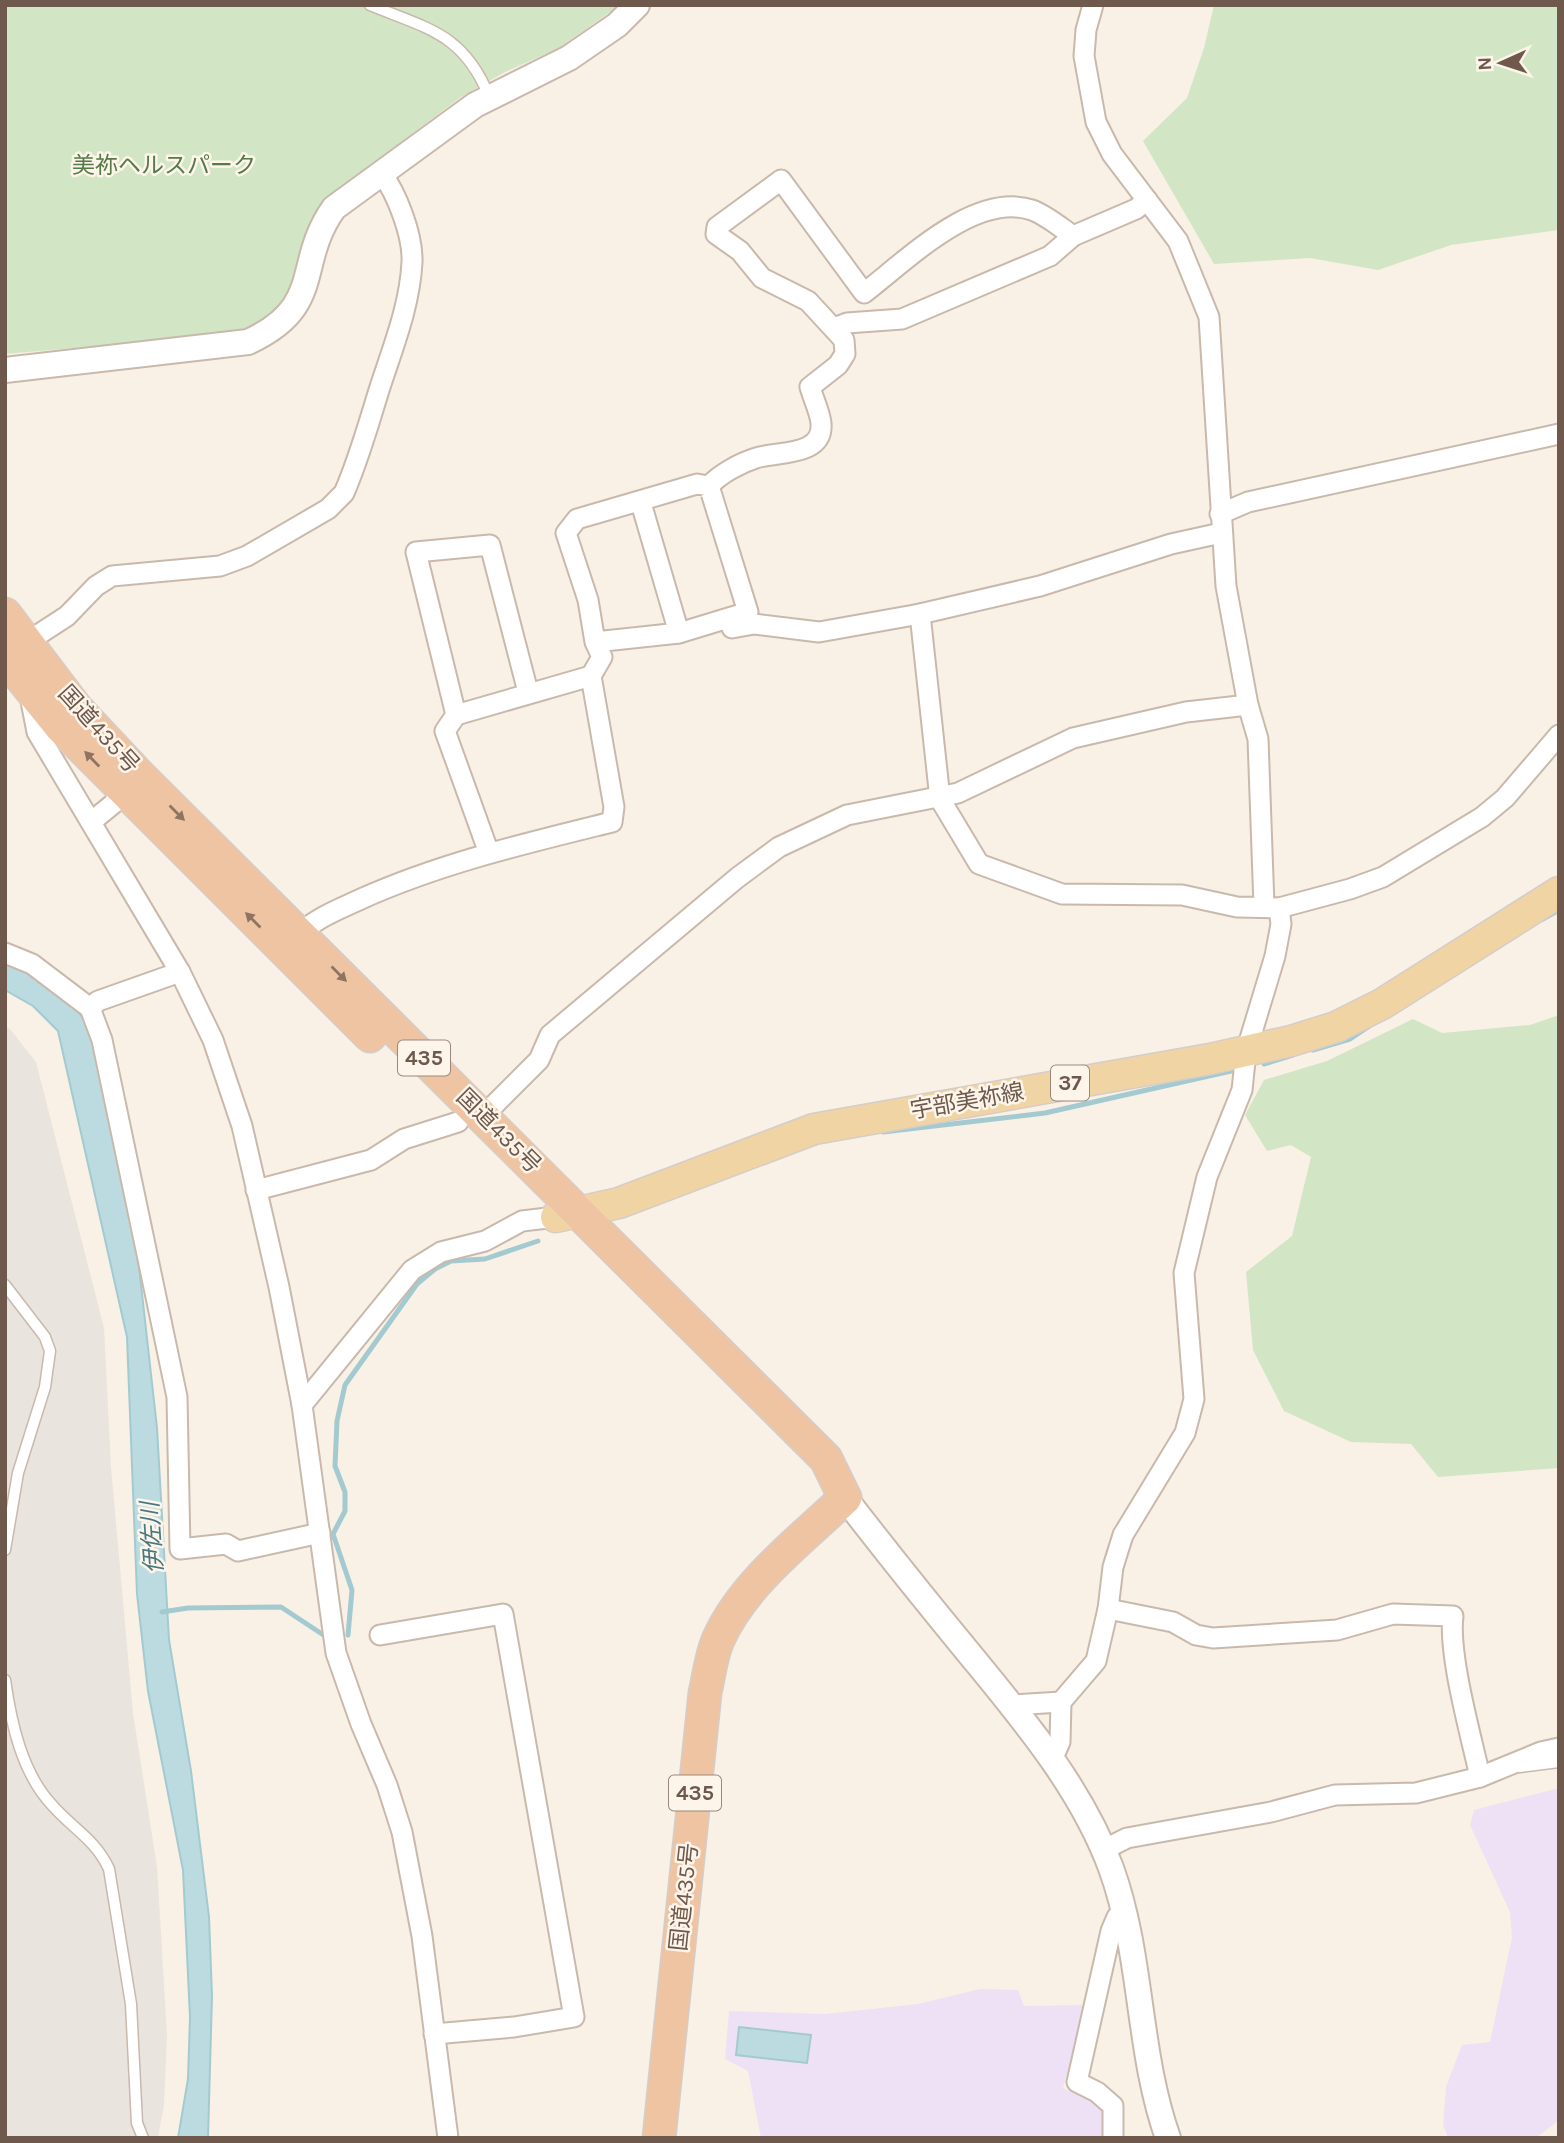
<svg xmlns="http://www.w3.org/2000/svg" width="1564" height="2143" viewBox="0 0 1564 2143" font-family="Karla,'Noto Sans JP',sans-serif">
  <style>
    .industrial { fill: #eae4de }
    .education { fill: #eee1f6 }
    .green { fill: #d2e5c5 }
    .water { fill: #bcdbe0; stroke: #a3cad1; stroke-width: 2 }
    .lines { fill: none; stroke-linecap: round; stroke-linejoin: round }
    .stream { stroke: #a3cad1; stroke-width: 5 }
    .service-casing { stroke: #c9b9ac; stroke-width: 13 }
    .minor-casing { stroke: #c9b9ac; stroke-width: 23 }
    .tertiary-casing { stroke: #c9b9ac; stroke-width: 28 }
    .primary-casing { stroke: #d4cdca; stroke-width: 33 }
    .trunk-casing { stroke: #d4cdca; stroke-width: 35 }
    .service { stroke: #fff; stroke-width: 10 }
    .minor { stroke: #fff; stroke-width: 19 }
    .tertiary { stroke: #fff; stroke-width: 24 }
    .primary { stroke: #f1d4a4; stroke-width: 30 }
    .trunk { stroke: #efc4a3; stroke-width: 32 }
    .oneway { fill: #8f7462 }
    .labels { text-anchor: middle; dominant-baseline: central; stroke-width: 5; stroke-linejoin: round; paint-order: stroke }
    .shield { fill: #fdf5ea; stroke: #9a887c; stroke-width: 2 }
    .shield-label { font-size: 21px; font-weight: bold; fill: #6f594d }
    .park-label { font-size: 23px; fill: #577a49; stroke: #fdf5ea }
    .street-label { font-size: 23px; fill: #6f594d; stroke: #fdf5ea }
    .water-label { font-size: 24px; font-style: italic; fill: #497780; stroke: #fdf5ea }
  </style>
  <rect width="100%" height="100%" fill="#f9f1e5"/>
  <path class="industrial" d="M 5,1027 L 10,1029 L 36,1062 L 104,1328 L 111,1467 L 133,1713 L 157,1867 L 167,2035 L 164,2105 L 158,2138 L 5,2138 Z"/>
  <g class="education">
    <path d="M 1559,1788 L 1559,2120 L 1536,2138 L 1448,2138 L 1443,2125 L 1446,2087 L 1462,2045 L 1490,2042 L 1512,1937 L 1510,1912 L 1470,1825 L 1474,1810 Z"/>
    <path d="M 980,1989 L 1018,1990 L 1024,2006 L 1085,2005 L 1063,2088 L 1089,2099 L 1103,2112 L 1102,2138 L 761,2138 L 748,2071 L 725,2059 L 729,2011 L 825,2014 L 918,2004 Z"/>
  </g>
  <g class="green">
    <path d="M 620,5 L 559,48 L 505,72 L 461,97 L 341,187 L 321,205 L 311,223 L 296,282 L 284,309 L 262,324 L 232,334 L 5,354 L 5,6 Z"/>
    <path d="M 1214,5 L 1559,5 L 1559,230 L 1451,245 L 1378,270 L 1310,258 L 1214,264 L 1143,141 L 1187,98 L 1204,48 Z"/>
    <path d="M 1559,1015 L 1559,1468 L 1438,1477 L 1411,1444 L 1351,1442 L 1284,1411 L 1253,1350 L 1246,1272 L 1292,1236 L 1311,1157 L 1291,1145 L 1267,1151 L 1245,1115 L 1264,1080 L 1327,1061 L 1413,1019 L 1442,1033 L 1530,1025 Z"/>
  </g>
  <g class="water">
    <path d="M 5,962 L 39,978 L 70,1002 L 88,1024 L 97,1052 L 133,1213 L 157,1428 L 169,1640 L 191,1771 L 209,1917 L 212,1996 L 208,2138 L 178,2138 L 188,2079 L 190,2017 L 183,1870 L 148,1691 L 137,1594 L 127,1337 L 58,1031 L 33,1006 L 5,990 Z"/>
    <path d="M 739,2027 L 811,2035 L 807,2063 L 736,2055 Z"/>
  </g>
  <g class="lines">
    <g class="stream">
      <path d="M 1543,919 L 1559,910"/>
      <path d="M 1313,1050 L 1350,1039 L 1371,1025"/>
      <path d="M 1264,1064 L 1293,1055"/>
      <path d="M 883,1132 L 1045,1113 L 1231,1071"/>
      <path d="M 162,1612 L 188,1608 L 281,1607 L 325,1636"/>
      <path d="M 348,1635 L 352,1590 L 333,1534 L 345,1511 L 345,1492 L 335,1466 L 337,1421 L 345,1385 L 417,1284 L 435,1269 L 451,1261 L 485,1259 L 538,1241"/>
    </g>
    <g class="service-casing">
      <g id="service">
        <path d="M 370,5 C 428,29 463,33 489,96"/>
        <path d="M 5,1285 L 45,1337 L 50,1351 L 45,1387 L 18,1473 L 5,1550"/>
        <path d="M 5,1680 C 11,1723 22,1773 52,1805 C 72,1828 96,1840 109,1869 L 131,2004 L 137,2123 L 143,2138"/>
        <path d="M 1520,1767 L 1559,1762"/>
      </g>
    </g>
    <g class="minor-casing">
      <g id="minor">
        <path d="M 1093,5 L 1086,30 L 1084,56 L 1096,122 L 1112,154 L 1178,241 L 1209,317 L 1226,586 L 1248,705 L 1258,739 L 1264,906"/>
        <path d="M 834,328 L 847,323 L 902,319 L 1050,256 L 1073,236 L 1136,209 L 1147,200"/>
        <path d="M 709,486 C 720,474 740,463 756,458 C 777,451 824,457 821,423 C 820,412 813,398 810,387 L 838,365 L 845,354 L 844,340 L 808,301 L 762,278 L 740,251 L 716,234 L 717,227 L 781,180 L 864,293 C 906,261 975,191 1032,210 C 1046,215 1060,227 1073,236"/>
        <path d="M 641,503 L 679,633"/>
        <path d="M 1220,514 L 1248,502 L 1559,434"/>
        <path d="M 920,614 L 940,799 L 979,864 L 1062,894 L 1182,895 L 1237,907 L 1279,908 L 1350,889 L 1383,877 L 1482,817 L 1505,798 L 1559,735"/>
        <path d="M 732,628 L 754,624 L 819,632 L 920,614 L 1040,586 L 1171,544 L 1221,533"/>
        <path d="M 27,642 L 67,616 L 96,586 L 112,576 L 220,566 L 247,556 L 328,509 L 344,493 C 359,459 369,422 380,387 C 393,347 410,305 412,262 C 413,235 397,194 381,172"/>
        <path d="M 30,696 L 37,732 L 180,972 L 213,1040 L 242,1126 L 279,1287 L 302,1405 L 336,1653 L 361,1724 L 387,1785 L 402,1832 L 422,1936 L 448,2138"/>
        <path d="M 456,715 L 416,552 L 490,545 L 528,692"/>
        <path d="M 91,822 L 113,804 L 130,783"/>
        <path d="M 489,853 L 445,731 L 456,715 L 591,676"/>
        <path d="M 293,940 C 313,919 335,911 361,899 C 441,863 527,843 612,822 L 614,807 L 591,676 L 602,657 L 595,642 L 588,600 L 566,533 L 577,519 L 697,484 L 709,486 L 748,612 L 679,633 L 595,642"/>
        <path d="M 5,953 L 32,964 L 90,1008 L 102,1040 L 177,1397 L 180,1549 L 226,1544 L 238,1551 L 320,1533"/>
        <path d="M 90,1008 L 98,1001 L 180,972"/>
        <path d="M 483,1116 L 539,1060 L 550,1035 L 737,878 L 779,847 L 847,815 L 958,793 L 1073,738 L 1186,712 L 1248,705"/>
        <path d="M 256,1190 L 371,1160 L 404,1139 L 458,1122"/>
        <path d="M 302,1405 L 412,1270 L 441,1252 L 485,1241 L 522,1221 L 556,1217"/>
        <path d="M 1108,1609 L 1173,1622 L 1196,1635 L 1213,1638 L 1337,1630 L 1393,1614 L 1453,1616 C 1448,1655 1471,1735 1480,1777"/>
        <path d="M 380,1635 L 503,1614 L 574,2017 L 514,2027 L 434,2034"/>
        <path d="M 1011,1705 L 1061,1702"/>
        <path d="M 1052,1760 L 1060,1742 L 1061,1702 L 1096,1661 L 1108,1609 L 1113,1567 L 1123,1535 L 1185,1433 L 1194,1399 L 1184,1273 L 1207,1177 L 1242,1090 L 1246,1052 L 1275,956 L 1281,924 L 1279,908"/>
        <path d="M 1103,1850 L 1127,1838 L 1271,1812 L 1335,1795 L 1416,1793 L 1480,1777 L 1541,1752 L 1559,1748"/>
        <path d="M 1113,2138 L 1113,2106 L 1097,2092 L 1077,2082 L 1111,1931 L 1117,1917 L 1124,1912"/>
      </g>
    </g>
    <g class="tertiary-casing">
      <g id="tertiary">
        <path d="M 5,370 L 248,342 C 326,306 294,264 334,208 L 475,105 L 569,58 L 617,25 L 637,5"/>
        <path d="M 845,1498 C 885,1550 926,1601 968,1652 C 1022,1718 1081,1787 1111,1868 C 1143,1956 1137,2051 1168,2138"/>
      </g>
    </g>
    <g class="primary-casing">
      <path id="primary" d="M 556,1217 L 619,1203 L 814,1129 L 1210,1059 L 1291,1041 L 1336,1027 L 1382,1004 L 1559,892"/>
    </g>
    <g class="trunk-casing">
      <g id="trunk">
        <path d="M 5,614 L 77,709 L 138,774 L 826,1459 L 845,1498"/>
        <path d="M 5,658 L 61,727 L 370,1036"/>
        <path d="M 659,2138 L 705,1693 C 709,1676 711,1656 718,1640 C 743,1583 801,1540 845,1498"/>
      </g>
    </g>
    <use href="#service" class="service"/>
    <use href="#minor" class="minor"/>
    <use href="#tertiary" class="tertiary"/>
    <use href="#primary" class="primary"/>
    <use href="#trunk" class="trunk"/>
  </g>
  <defs><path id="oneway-solid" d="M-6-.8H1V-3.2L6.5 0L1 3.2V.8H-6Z" transform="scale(1.75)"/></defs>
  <g class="oneway">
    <use href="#oneway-solid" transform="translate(92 759) rotate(-134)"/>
    <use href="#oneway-solid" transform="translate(177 813) rotate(45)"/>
    <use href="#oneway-solid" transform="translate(253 920) rotate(-135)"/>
    <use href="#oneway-solid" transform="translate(339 974) rotate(45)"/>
  </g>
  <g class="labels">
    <g class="shield">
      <rect x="398" y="1040.5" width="52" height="35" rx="5"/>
      <rect x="1051" y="1065.5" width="38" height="35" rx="5"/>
      <rect x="669" y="1775.5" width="52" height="35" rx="5"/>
    </g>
    <g class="shield-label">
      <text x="424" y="1058">435</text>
      <text x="1070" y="1083">37</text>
      <text x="695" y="1793">435</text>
    </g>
    <g class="park-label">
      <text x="164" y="165">美祢ヘルスパーク</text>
    </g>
    <g class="street-label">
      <text transform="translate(99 729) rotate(48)">国道435号</text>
      <text transform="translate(967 1101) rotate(-10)">宇部美祢線</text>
      <text transform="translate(499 1131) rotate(45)">国道435号</text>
      <text transform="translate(684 1897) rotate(-84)">国道435号</text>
    </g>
    <g class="water-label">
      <text transform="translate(152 1538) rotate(-94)">伊佐川</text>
    </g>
  </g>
  <rect width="1564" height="2143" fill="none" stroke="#6f594d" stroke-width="14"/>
  <g transform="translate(1501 63) rotate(267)" stroke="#fdf5ea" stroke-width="5" paint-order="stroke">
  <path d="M0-5L12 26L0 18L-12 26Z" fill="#6f594d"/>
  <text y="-10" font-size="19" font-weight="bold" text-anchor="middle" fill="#6f594d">N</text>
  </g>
</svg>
